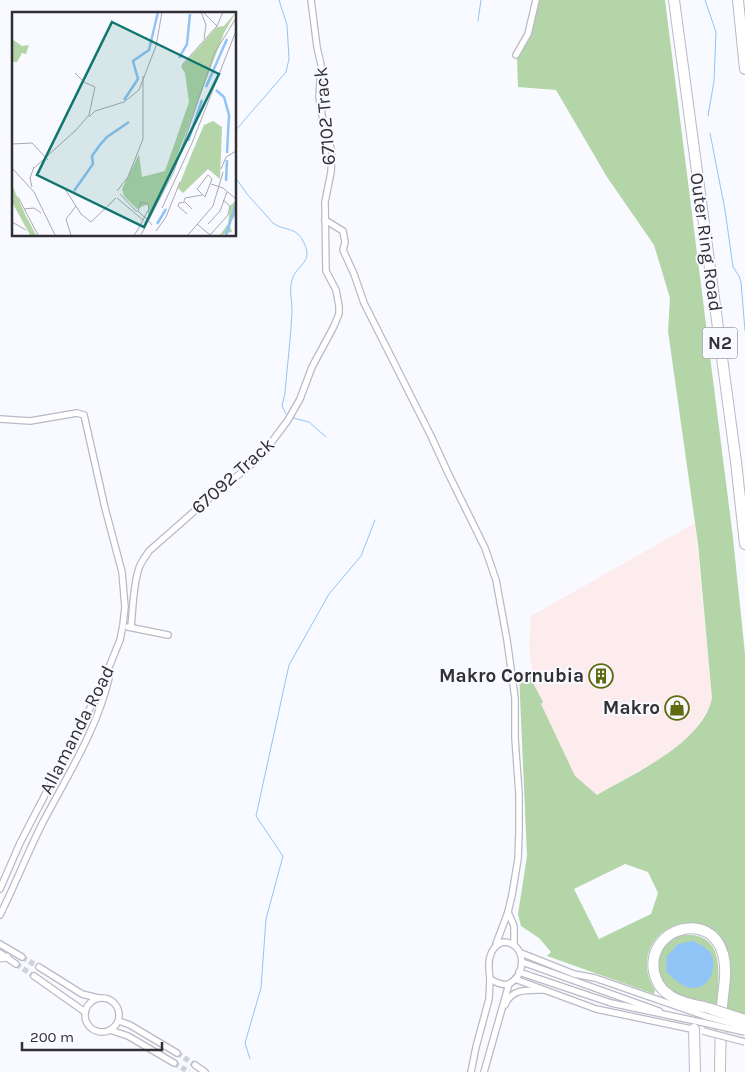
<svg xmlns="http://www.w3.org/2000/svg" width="745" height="1072" viewBox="0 0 745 1072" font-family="Karla,sans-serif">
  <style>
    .commercial { fill: #fceced }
    .green { fill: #b3d5a7; fill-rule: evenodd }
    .water { fill: #91c4f6 }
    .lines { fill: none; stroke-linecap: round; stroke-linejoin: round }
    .stream { stroke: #91c4f6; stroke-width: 1 }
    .minor-tunnel { stroke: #d1d2d7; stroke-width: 5.5; stroke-dasharray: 5.5 3; stroke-linecap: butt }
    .minor-casing { stroke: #b9bac6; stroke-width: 8 }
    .tertiary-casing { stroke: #b9bac6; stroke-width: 9 }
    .motorway-casing { stroke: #b9bac6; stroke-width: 12 }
    .minor { stroke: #fff; stroke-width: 5.5 }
    .tertiary { stroke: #fff; stroke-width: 7 }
    .motorway { stroke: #fff; stroke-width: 10 }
    .minor-bridge-casing { stroke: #b9bac6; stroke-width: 8; stroke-linecap: butt }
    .motorway-bridge-casing { stroke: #b9bac6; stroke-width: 12; stroke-linecap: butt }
    .minor-bridge { stroke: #fff; stroke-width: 5.5 }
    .motorway-bridge { stroke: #fff; stroke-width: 10 }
    .labels { text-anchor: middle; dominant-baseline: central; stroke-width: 4; stroke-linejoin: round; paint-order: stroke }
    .shield { fill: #f9faff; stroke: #6c6d72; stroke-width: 1 }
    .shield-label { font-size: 18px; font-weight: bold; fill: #303035 }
    .street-label { font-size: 19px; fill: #303035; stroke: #f9faff }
    .poi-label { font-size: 19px; font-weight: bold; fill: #303035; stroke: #f9faff; text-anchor: end }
    .inset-river { fill: none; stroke: #91c4f6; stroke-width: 2.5 }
    .inset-road { fill: none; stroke: #a9a9ae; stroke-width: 1 }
    .view { fill: #0f766e; fill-opacity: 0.15; stroke: #0f766e; stroke-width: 2.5 }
    .inset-edge { fill: none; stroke: #303035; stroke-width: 2.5 }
  </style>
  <rect width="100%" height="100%" fill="#f9faff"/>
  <path class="commercial" d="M 695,523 L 712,698 L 710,706 L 693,733 L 662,758 L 597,795 L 575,776 L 540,703 L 543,702 L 534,685 L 529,647 L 531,616 Z"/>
  <g class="green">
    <path d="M 538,0 L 665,0 L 733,538 L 745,654 L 745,1017 L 726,1012 L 728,954 L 722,941 C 713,936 700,926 691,924 C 685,922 677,925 671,927 C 646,939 640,968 655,990 L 654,994 L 547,956 L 551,952 L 539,938 L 521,926 L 518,914 L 527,856 L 519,674 L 532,672 L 534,685 L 543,702 L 541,704 L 575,776 L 597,795 C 633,774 703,743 712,698 L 698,544 L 668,331 L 670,298 L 654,245 L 607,177 L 556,90 L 518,87 L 517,58 L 529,37 ZM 625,864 L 648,872 L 658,893 L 651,914 L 599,939 L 574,889 Z"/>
    <path d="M 684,935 C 728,932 718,980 717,1009 C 698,1002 657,993 657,968 C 657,964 659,960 659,956 C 662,945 672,937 684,935 Z"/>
  </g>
  <path class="water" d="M 693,941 C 700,945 709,948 712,956 C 717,969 709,989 692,988 C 682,987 672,978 666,971 L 667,956 L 678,944 Z"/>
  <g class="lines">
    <g class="stream">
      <path d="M 705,0 L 716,32 L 714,81 L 708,116"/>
      <path d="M 478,21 L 481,0"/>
      <path d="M 235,131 L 286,72 L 289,59 L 287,25 L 279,0"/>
      <path d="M 710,133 L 725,210 L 733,267 L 739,276 L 741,282 L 745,331"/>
      <path d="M 235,177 L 247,194 L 273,223 C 283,231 297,226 304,243 C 314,263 296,265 292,280 C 289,290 292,301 292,311 C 291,338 287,366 285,393 L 282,406 L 286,414"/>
      <path d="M 293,418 L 309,422 L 326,437"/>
      <path d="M 250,1059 L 245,1043 L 261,988 L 266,919 L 283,856 L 256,816 L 289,665 L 329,594 L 361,556 L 375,520"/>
    </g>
    <g class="minor-tunnel">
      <path d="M 22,957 L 39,967"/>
      <path d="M 16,964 L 34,976"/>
      <path d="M 177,1053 L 195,1065"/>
      <path d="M 174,1063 L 189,1072"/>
    </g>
    <g class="minor-casing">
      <g id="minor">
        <path d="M 516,55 L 528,34 L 536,0"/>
        <path d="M 325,220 L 343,231 L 345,242 L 343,250 L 354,274 L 364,303 L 431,436 L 448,473 L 485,548 L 496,580 L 507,640 L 515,698 L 515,738 L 519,794 L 519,833 L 518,859 L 512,895 L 508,912 L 496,944"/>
        <path d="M 0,419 L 30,421 L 77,413 L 84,415 L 105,508 L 122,572 L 125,607 L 123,625 L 120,640 L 101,687 L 20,843 L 0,889"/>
        <path d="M 128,627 L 168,635"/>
        <path d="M 131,627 C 133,608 133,586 139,568 C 141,562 146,556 149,551 L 206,501 L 252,464 L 265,451 L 288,420 L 300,399 L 312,367 L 333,328 L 339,314 L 339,306 L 336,290 L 326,271 L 325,202 L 331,172 L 332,152 L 323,121 L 319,97 L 321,65 L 317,47 L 311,0"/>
        <path d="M 508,912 L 514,926 L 514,944"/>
        <path d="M 0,915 C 15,885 27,854 42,824 C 67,776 96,732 109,678"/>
        <path d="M 503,942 C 527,942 527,977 508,984 C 502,986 495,982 490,979 C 488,965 487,948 503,942 Z"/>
        <path d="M 0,944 L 22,957"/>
        <path d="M 0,953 L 16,964"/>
        <path d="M 521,953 L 574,974 L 595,978 L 705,1016"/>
        <path d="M 522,962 L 659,1011"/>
        <path d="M 39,967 L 82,994 L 98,998"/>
        <path d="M 519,972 L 611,1003 L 705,1023"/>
        <path d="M 34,976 L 85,1012"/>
        <path d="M 515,979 L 596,1009 L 696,1030"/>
        <circle cx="102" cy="1015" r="17"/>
        <path d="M 505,1005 C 511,988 529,990 544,990"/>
        <path d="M 119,1021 L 130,1025 L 177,1053"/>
        <path d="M 110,1030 L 128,1036 L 174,1063"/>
        <path d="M 195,1065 L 205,1072"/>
        <path d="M 471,1072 L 476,1047 L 489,999 L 490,979"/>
        <path d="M 484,1072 L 509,984"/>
      </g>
    </g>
    <g class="tertiary-casing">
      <path id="tertiary" d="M 0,958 L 7,957"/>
    </g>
    <g class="motorway-casing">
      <g id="motorway">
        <path d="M 674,0 L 736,462 L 745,544"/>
        <path d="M 738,0 L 745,69"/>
        <path d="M 711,1009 C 697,1005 679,1003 668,994 C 660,989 656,981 654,972 C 646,928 711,909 723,954 C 728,971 723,990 722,1007 C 721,1029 720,1050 720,1072"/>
        <path d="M 694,1029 L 695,1072"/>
      </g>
    </g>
    <use href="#minor" class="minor"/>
    <use href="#tertiary" class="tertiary"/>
    <use href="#motorway" class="motorway"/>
    <g class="minor-bridge-casing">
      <g id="minor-bridge">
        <path d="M 705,1016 L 745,1027"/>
        <path d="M 705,1023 L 745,1032"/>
        <path d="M 703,1031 L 745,1042"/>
      </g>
    </g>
    <g class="motorway-bridge-casing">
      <path id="motorway-bridge" d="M 711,1009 L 745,1020"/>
    </g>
    <use href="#minor-bridge" class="minor-bridge"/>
    <use href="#motorway-bridge" class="motorway-bridge"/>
  </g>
  <defs>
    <g id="building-ring" transform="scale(1.25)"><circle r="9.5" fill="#f9faff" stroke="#5f6a11" stroke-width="1.5"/><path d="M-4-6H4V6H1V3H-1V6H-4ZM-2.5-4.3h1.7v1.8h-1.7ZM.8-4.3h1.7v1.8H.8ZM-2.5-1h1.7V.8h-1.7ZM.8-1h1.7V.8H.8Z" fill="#5f6a11"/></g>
    <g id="shop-ring" transform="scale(1.25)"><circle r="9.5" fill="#f9faff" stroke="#5f6a11" stroke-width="1.5"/><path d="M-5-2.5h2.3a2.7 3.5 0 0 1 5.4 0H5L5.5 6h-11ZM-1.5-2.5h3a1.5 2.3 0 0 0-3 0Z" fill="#5f6a11"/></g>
  </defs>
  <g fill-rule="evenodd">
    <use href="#building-ring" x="601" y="676"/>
    <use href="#shop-ring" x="677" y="708"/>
  </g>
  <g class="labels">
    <rect class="shield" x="702.5" y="327.5" width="35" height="31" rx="4"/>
    <g class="shield-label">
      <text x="720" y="343">N2</text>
    </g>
    <g class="street-label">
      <text transform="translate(325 116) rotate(-95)">67102 Track</text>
      <text transform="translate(706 242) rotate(82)">Outer Ring Road</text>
      <text transform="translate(233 476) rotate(-42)">67092 Track</text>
      <text transform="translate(77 730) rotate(-63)">Allamanda Road</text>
    </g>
    <g class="poi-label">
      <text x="584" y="676">Makro Cornubia</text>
      <text x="660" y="708">Makro</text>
    </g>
  </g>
  <g transform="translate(12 12)">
    <rect width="224" height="224" fill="#f9faff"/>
    <path d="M 224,0 L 212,21 L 159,160 L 136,208 L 136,192 L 125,197 L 112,184 L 110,177 L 127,142 L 130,165 L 153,159 L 177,90 L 173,61 L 169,55 L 205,15 L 212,14 ZM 0,27 L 10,34 L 17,33 L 14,42 L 10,41 L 5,50 L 0,50 ZM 201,109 L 210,115 L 208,167 L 196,157 L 171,181 L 166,176 L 180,141 L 192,113 ZM 0,173 L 13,202 L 24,223 L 18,223 L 0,190 ZM 224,188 L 224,203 L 217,211 L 220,220 L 208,223 L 216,212 L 218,194 Z" fill="#b3d5a7"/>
    <path class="inset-river" d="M 167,46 L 175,32 L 178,2M 194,75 L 215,27M 204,78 L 212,85 L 217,103 L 215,141M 112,88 L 126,67 L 121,49 L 137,38 L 146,0M 176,129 L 190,88M 214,169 L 215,148M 62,179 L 81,152 L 80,144 L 87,134 L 95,125 L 117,110M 145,212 L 154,197M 214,223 L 224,192"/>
    <path class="inset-road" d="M 189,0 L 194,13 L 192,27M 191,0 L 205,14M 170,53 L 205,14 L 211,0M 77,105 L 83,99 L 112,90 L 127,78 L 144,34 L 150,0M 0,132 L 20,131 L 36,148M 0,156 L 22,180 L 43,223M 22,156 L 64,118 L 77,103 L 83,75 L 72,70 L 63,61M 209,157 L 214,145 L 224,139M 196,163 L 200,167 L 193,185 L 185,177 ZM 199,172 L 211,176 L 224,187M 20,175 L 18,166 L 22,155M 53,177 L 69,202 L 79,210 L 104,186M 105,179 L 116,165 L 131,127 L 131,64M 108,182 L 125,200M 6,185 L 26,223M 105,186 L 131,208M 172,189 L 173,186 L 190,183M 150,196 L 180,131 L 224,19M 12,197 L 22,196 L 29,201M 175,202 L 166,194 L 167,191 L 173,190 L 180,197M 0,210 L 14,218M 185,212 L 198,223M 196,212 L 208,199 L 215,180M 144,219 L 154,205 L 168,170M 59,223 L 54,207 L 64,194M 122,223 L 125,219 L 128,214 L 136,198 L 137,197 L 136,192 L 129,190 L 126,199 L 131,204 L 134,206 L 140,213M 129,223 L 162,159 L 202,42 L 224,6M 176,223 L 201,194 L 211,160M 198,223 L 216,203 L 218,194 L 211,188"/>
    <path class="view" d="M 100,10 L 207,62 L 132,215 L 25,163 Z"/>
    <rect width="224" height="224" class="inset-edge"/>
  </g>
  <path d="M22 1042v8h140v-8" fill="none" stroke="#303035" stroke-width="2.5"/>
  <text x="30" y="1042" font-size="15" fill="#303035" stroke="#f9faff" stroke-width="4" paint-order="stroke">200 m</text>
</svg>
